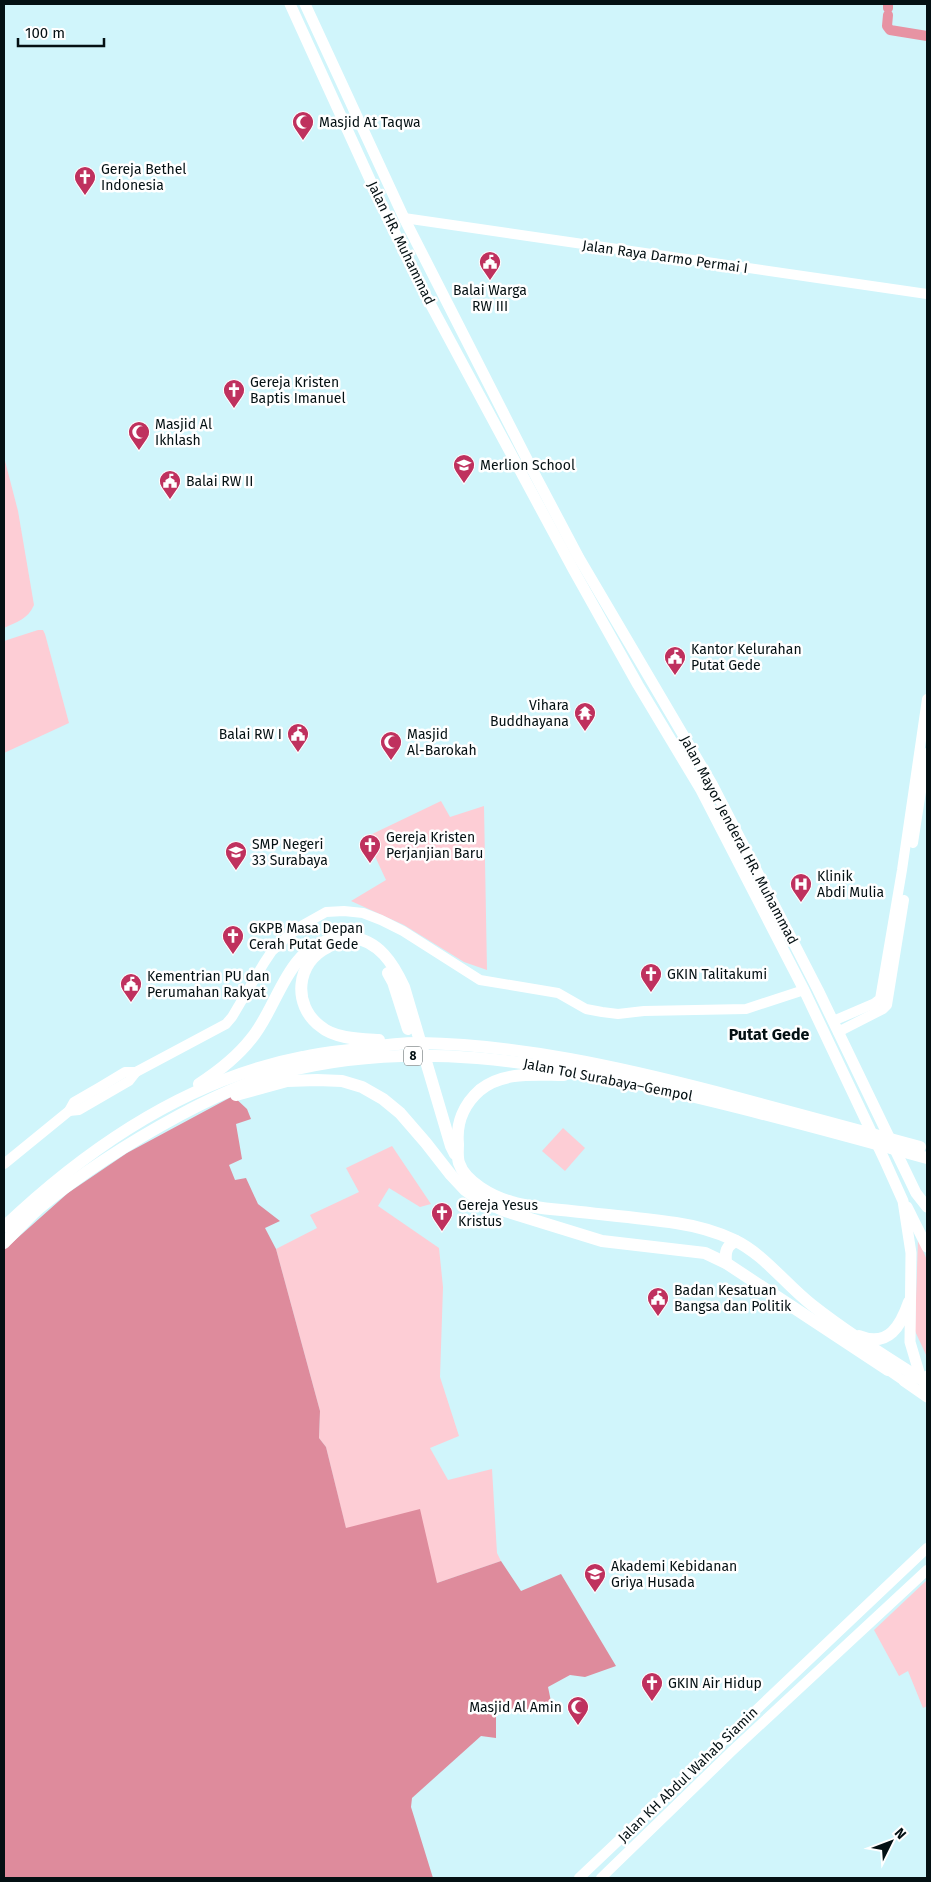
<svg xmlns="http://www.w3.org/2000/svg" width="931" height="1882" viewBox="0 0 931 1882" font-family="'Fira Sans',sans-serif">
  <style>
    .green { fill: #fdcdd5 }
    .forest { fill: #de8b9c }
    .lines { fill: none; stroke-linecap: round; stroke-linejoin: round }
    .river { stroke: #e793a3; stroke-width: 10 }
    .secondary { stroke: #fff; stroke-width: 10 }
    .primary { stroke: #fff; stroke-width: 11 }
    .highway { stroke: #fff; stroke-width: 12 }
    .labels { text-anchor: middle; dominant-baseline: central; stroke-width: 5; stroke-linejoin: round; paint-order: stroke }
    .shield { fill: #fff; stroke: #4f585a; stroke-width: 1 }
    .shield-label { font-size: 12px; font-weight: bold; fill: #041013 }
    .poi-label { font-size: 14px; fill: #041013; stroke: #fff; text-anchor: start }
    .street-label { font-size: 14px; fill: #041013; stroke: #fff }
    .quarter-label { font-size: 16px; font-weight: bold; fill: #041013; stroke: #fff }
  </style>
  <rect width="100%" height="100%" fill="#d0f5fb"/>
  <g class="green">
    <path d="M 4,457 L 18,511 L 34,605 C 28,619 17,622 4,628 Z"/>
    <path d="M 38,630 L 43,630 L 45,634 L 69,723 L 4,753 L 4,641 Z"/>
    <path d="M 441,801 L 450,817 L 484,806 L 487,970 L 464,962 L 404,925 L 351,901 L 386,880 L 366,837 Z"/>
    <path d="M 563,1128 L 585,1148 L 565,1171 L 542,1151 Z"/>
    <path d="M 392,1146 L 431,1204 L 420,1207 L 389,1188 L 378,1206 L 439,1248 L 443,1287 L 440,1377 L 459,1436 L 430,1448 L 448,1480 L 492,1469 L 497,1553 L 501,1561 L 437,1583 L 346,1529 L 326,1447 L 319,1438 L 320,1411 L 276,1249 L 317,1228 L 310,1215 L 359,1192 L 346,1168 Z"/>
    <path d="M 918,1239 L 927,1260 L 927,1357 L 915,1331 Z"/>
    <path d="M 927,1580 L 927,1706 L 923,1708 L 908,1671 L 899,1676 L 874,1630 Z"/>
  </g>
  <path class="forest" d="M 233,1096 L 247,1109 L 251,1119 L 236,1124 L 242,1159 L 229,1165 L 235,1180 L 246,1178 L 258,1204 L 280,1221 L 265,1228 L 276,1249 L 320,1411 L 319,1438 L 326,1447 L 346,1528 L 420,1509 L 437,1583 L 501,1561 L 521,1591 L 561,1574 L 616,1666 L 585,1677 L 570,1675 L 548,1687 L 553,1711 L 496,1708 L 496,1738 L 481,1736 L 412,1798 L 411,1807 L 433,1878 L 4,1878 L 4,1250 L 68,1193 L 127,1153 Z"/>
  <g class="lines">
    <g class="river">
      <path d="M 888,8 L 888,4"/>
      <path d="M 888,15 L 887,26 L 890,30 L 927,36"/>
    </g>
    <g class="secondary">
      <path d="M 404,218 L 927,294"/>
      <path d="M 913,843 L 927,753"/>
      <path d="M 833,1021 L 875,1003 L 880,999 L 902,870 L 927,699"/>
      <path d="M 838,1032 L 883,1009 L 887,1005 L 904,900"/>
      <path d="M 69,1111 L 79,1110 L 129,1081 L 136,1072"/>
      <path d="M 4,1164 L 69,1111 L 74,1102 L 100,1087 L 125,1072 L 136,1072 L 226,1024 L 232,1017 L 264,963 L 272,951 L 287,937 L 301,926 L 326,912 L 344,911 L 363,913 L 381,920 L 403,931 L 480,980 L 558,993 L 586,1009 L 602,1012 L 618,1014 L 644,1011 L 746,1009 L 804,990"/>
      <path d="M 888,1370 L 904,1381 L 927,1376"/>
      <path d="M 579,1878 L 927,1548"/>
      <path d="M 601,1878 L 732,1751 L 927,1570"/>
    </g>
    <g class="primary">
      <path d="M 290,4 L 387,217 L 425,294 L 573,569 L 638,685 L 701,790 L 804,990 L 885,1161 L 903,1201 L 911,1253 L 910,1342 L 921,1379 L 927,1386"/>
      <path d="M 305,4 L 404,218 L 534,473 L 579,558 L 712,784 L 818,990 L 916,1193 L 927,1207"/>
      <path d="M 907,1207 L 927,1247"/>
      <path d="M 904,1381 L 927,1397"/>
    </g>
    <g class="highway">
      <path d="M 328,947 C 296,962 292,1005 320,1026 C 335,1039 360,1039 379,1040"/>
      <path d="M 388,973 L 393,982 L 408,1029"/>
      <path d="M 564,1075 C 536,1075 503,1071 480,1090 C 464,1104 456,1123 458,1144 C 458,1149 457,1157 459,1163 C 465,1182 493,1197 512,1202 C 531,1208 551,1209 571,1211 C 606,1215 641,1218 676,1223 C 696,1226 715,1231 734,1240 C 764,1254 786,1285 812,1305 C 846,1332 884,1356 921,1379"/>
      <path d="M 199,1084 C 219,1071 236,1058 251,1039 C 279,1006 286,946 336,939 C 341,938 346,937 351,937 C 379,941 393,963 404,987 L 451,1146 L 455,1154"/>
      <path d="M 236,1095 L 287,1081 L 317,1080 L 342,1081 L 362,1087 L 383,1099 L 400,1113 L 426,1143 L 451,1175 L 465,1190 L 476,1198 L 505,1211 L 602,1241 L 705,1253 L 726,1263 L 888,1370"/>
      <path d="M 4,1227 C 88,1147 188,1079 303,1057 C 324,1052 345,1051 367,1048 C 384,1045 403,1043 420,1043 C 521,1045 619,1067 716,1092 C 784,1110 852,1129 920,1147"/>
      <path d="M 4,1243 C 16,1231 27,1219 39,1208 C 83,1172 130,1142 180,1115 C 212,1098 245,1082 280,1073 C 412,1038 543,1062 673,1092 C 758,1111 843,1135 927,1158"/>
      <path d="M 726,1263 C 725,1252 726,1246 736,1241"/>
      <path d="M 859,1336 C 889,1348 901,1325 909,1302"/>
    </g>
  </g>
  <defs>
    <g id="mosque-pin" transform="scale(1.125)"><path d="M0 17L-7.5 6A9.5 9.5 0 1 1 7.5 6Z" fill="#bf315e" stroke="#fff"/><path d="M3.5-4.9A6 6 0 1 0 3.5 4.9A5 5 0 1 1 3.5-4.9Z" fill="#fff"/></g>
    <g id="church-pin" transform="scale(1.125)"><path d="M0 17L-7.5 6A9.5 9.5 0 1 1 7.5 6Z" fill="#bf315e" stroke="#fff"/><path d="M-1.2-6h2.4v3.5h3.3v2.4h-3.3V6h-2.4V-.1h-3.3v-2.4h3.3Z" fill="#fff"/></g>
    <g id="civic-pin" transform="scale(1.125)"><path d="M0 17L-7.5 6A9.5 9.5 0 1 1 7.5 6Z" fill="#bf315e" stroke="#fff"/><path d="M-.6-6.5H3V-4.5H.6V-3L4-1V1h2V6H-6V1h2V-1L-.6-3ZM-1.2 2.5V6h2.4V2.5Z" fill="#fff"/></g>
    <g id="school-pin" transform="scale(1.125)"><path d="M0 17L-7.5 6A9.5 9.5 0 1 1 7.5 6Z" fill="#bf315e" stroke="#fff"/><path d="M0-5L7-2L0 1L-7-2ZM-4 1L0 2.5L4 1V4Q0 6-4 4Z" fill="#fff"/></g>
    <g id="temple-pin" transform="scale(1.125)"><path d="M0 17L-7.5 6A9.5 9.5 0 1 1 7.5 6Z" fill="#bf315e" stroke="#fff"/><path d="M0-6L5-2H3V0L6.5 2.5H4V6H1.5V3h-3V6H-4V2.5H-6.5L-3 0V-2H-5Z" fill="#fff"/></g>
    <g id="hospital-pin" transform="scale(1.125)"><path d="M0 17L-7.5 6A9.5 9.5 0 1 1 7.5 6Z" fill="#bf315e" stroke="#fff"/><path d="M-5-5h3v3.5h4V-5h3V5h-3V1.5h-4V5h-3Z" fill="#fff"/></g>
    <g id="university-pin" transform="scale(1.125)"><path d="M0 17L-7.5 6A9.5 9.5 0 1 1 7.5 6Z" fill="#bf315e" stroke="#fff"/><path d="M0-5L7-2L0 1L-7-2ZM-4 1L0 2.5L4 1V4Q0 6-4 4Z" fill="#fff"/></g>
  </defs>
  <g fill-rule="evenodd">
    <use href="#mosque-pin" x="303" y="122"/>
    <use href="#church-pin" x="85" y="177"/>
    <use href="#civic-pin" x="490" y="262"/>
    <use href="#church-pin" x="234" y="390"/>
    <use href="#mosque-pin" x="139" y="432"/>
    <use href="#school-pin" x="464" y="465"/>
    <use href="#civic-pin" x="170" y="481"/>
    <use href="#civic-pin" x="675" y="657"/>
    <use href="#temple-pin" x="585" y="713"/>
    <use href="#civic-pin" x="298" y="734"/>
    <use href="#mosque-pin" x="391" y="742"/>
    <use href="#church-pin" x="370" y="845"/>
    <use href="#school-pin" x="236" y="852"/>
    <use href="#hospital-pin" x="801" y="884"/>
    <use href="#church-pin" x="233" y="936"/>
    <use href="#church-pin" x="651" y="974"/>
    <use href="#civic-pin" x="131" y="984"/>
    <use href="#church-pin" x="442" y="1213"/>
    <use href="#civic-pin" x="658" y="1298"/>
    <use href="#university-pin" x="595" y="1574"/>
    <use href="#church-pin" x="652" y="1683"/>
    <use href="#mosque-pin" x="578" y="1707"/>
  </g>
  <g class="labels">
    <rect class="shield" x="404" y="1046.5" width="18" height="19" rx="4"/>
    <g class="shield-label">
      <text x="413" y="1056">8</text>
    </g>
    <g class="poi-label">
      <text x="319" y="122">Masjid At Taqwa</text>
      <text x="101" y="169">Gereja Bethel<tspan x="101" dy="16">Indonesia</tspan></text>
      <text x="490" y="290" text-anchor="middle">Balai Warga<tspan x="490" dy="16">RW III</tspan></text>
      <text x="250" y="382">Gereja Kristen<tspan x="250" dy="16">Baptis Imanuel</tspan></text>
      <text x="155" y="424">Masjid Al<tspan x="155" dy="16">Ikhlash</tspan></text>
      <text x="480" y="465">Merlion School</text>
      <text x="186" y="481">Balai RW II</text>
      <text x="691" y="649">Kantor Kelurahan<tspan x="691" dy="16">Putat Gede</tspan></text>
      <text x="569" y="705" text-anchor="end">Vihara<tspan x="569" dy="16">Buddhayana</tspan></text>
      <text x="282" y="734" text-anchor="end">Balai RW I</text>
      <text x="407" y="734">Masjid<tspan x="407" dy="16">Al-Barokah</tspan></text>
      <text x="386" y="837">Gereja Kristen<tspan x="386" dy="16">Perjanjian Baru</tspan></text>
      <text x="252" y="844">SMP Negeri<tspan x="252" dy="16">33 Surabaya</tspan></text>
      <text x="817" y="876">Klinik<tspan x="817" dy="16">Abdi Mulia</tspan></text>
      <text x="249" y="928">GKPB Masa Depan<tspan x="249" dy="16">Cerah Putat Gede</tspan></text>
      <text x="667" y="974">GKIN Talitakumi</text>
      <text x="147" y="976">Kementrian PU dan<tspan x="147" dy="16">Perumahan Rakyat</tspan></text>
      <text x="458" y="1205">Gereja Yesus<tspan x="458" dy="16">Kristus</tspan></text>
      <text x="674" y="1290">Badan Kesatuan<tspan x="674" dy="16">Bangsa dan Politik</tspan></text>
      <text x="611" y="1566">Akademi Kebidanan<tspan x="611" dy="16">Griya Husada</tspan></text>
      <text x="668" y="1683">GKIN Air Hidup</text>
      <text x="562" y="1707" text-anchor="end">Masjid Al Amin</text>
    </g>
    <g class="street-label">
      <text transform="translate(401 243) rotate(64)">Jalan HR. Muhammad</text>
      <text transform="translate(665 257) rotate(8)">Jalan Raya Darmo Permai I</text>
      <text transform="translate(739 840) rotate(62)">Jalan Mayor Jenderal HR. Muhammad</text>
      <text transform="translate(608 1080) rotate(11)">Jalan Tol Surabaya–Gempol</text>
      <text transform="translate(688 1775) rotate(-44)">Jalan KH Abdul Wahab Siamin</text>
    </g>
    <g class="quarter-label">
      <text x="769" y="1034">Putat Gede</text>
    </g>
  </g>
  <rect width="931" height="1882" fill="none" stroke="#041013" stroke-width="10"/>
  <g transform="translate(891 1842) rotate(48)" stroke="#ffffff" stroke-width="4" paint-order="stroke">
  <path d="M0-4L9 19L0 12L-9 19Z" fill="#041013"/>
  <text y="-8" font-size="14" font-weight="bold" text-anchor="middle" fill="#041013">N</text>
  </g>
  <path d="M18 38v8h86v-8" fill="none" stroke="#041013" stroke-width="2.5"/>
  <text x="25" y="38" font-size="15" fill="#041013" stroke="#ffffff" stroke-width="4" paint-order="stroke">100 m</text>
</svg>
